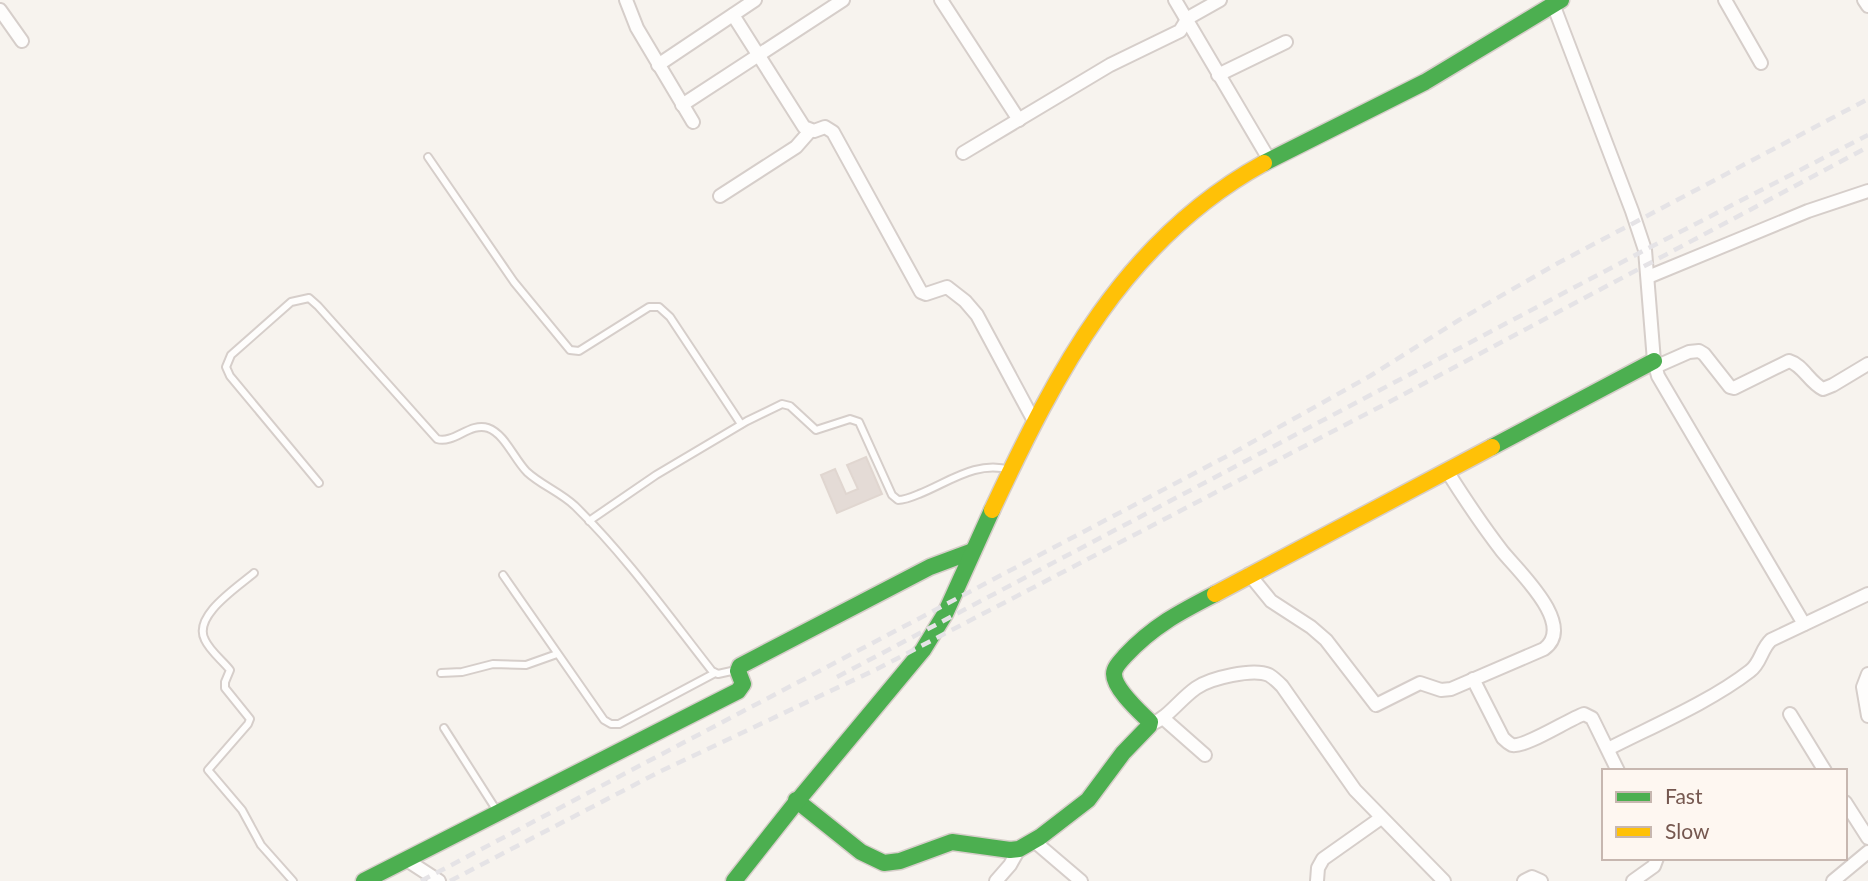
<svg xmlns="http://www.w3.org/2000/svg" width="1868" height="881" viewBox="0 0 1868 881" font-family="Lato,sans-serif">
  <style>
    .building { fill: #e4dbd6; stroke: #e0d6d0; stroke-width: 2 }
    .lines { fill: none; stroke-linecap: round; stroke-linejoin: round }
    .lane-casing { stroke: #d6ceca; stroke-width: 10 }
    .street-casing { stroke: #d6ceca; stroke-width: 16 }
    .fast-casing { stroke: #d7ceca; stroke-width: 19 }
    .slow-casing { stroke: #d7ceca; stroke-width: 19 }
    .lane { stroke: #fefdfc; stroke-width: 6 }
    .street { stroke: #fefdfc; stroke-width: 12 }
    .fast { stroke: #4caf50; stroke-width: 16 }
    .slow { stroke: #ffc107; stroke-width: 16 }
    .rail { stroke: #e5e3e6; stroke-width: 4.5; stroke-dasharray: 10 7; stroke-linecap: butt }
  </style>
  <rect width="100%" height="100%" fill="#f7f3ee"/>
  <path class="building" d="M 866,457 L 882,494 L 837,513 L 821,475 L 835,469 L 846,494 L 858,489 L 847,465 Z"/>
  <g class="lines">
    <g class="lane-casing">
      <g id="lane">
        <path d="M 428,157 L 514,282 L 570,350 L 579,351 L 649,307 L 659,307 L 670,317 L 741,424"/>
        <path d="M 319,483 L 230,376 L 226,367 L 231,355 L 291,302 L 309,298 L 318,306 L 437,439 C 454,444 470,422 488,428 C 505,434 514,459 527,472 C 541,485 560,492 575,506 C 626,556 668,615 712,671 L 718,674 L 736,670"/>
        <path d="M 589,521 L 656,475 L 747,421 L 782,404 L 790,406 L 816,430 L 850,419 L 859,422 L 892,495 L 898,500 C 905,500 912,497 919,494 C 949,482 977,460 1010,470"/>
        <path d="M 254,573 C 238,587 192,616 205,640 C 210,651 222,660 230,670 L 225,682 L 225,688 L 250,719 L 248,724 L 208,770 L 242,810 L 261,845 L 293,881"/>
        <path d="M 503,575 L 604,720 L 611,724 L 619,724 L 715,673"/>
        <path d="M 441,673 L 462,672 L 493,664 L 526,665 L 557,654"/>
        <path d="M 444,728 L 497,811"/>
      </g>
    </g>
    <g class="street-casing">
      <g id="street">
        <path d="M 626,0 L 637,28 L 693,122"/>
        <path d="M 941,0 L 1019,120"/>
        <path d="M 1175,0 L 1270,161"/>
        <path d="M 1725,0 L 1761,63"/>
        <path d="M 1864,0 L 1868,6"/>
        <path d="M 1553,4 L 1632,211 L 1645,250 L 1654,361 L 1658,376 L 1804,624"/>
        <path d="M 0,10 L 22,41"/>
        <path d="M 733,15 L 804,127 L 814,131 L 825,127 L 833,132 L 921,292 L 926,294 L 947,287 L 965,301 L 977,315 L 1034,421"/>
        <path d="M 658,65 L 755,0"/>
        <path d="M 1218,75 L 1286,42"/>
        <path d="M 682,105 L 843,0"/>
        <path d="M 963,153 L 1110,65 L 1180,31 L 1188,18 L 1220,0"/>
        <path d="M 720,196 L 796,147 L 810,131"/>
        <path d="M 1648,277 L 1808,211 L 1868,191"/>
        <path d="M 1655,367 L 1689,352 L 1699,351 L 1704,354 L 1730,387 L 1734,388 L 1789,361 C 1803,365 1809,382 1823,389 L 1833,385 L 1868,364"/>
        <path d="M 1249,574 L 1271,601 L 1311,627 L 1326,640 L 1376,705 L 1420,683 L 1441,690 L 1451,689 L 1544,649 C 1577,625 1518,571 1502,551 C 1482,525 1464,498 1447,471"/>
        <path d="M 1868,674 L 1863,687 L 1868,716"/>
        <path d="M 1473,679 L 1503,738 C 1506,741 1508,743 1512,745 C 1525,748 1569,719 1584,714 L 1592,718 L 1595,724 L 1618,771"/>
        <path d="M 1790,714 L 1825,771"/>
        <path d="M 1163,718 L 1205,755"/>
        <path d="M 1150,725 C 1169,717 1179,700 1196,688 C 1210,678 1253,668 1269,675 C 1274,678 1278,682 1282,686 L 1355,790 L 1444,881"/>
        <path d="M 1608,749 C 1653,726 1710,702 1750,671 C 1761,663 1761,649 1771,640 L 1868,594"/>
        <path d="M 1845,802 L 1868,838"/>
        <path d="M 1034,841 L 1081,881"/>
        <path d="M 405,859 L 439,881"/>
        <path d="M 996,881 L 1010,865 L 1019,849"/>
        <path d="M 1317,881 L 1318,868 L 1323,859 L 1381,818"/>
        <path d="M 1524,881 L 1532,877 L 1541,881"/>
        <path d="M 1633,881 L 1654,866 L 1657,858"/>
        <path d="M 1833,881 L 1868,852"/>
      </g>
    </g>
    <g class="fast-casing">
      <g id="fast">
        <path d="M 1264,163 L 1425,82 L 1561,0"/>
        <path d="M 1492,447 L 1654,361"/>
        <path d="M 796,800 L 861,852 L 884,863 L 900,861 L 952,842 L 1010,850 L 1019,849 L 1040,837 L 1088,800 L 1123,753 L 1149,726 L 1150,722 C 1140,712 1114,689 1114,674 C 1114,667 1121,661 1125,656 C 1153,626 1180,612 1215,594"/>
        <path d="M 364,881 L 738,691 L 743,684 L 738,671 L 740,666 L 930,567 L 973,551"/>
        <path d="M 734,881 L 794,805 L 923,650 L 945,614 L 992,510"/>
      </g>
    </g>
    <g class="slow-casing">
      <g id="slow">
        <path d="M 992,510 C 1057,371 1124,240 1264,163"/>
        <path d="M 1215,594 L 1492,447"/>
      </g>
    </g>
    <use href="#lane" class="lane"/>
    <use href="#street" class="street"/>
    <use href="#fast" class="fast"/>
    <use href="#slow" class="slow"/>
    <g class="rail">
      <path d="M 837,677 L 1645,250 L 1868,135"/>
      <path d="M 421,881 L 1231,454 L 1370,376 L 1459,320 L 1558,263 L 1868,99"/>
      <path d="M 450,881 L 661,771 L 877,669 L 1391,401 L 1868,147"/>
    </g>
  </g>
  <rect x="1602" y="769" width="245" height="91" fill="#fef7f1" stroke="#c7b7b0" stroke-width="2"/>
  <rect x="1616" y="792" width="35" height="10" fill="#4caf50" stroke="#c7b7b0" stroke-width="2"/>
  <text x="1665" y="804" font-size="21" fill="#75574f">Fast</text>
  <rect x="1616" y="827" width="35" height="10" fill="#ffc107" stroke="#c7b7b0" stroke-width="2"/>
  <text x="1665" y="839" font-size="21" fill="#75574f">Slow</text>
</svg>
